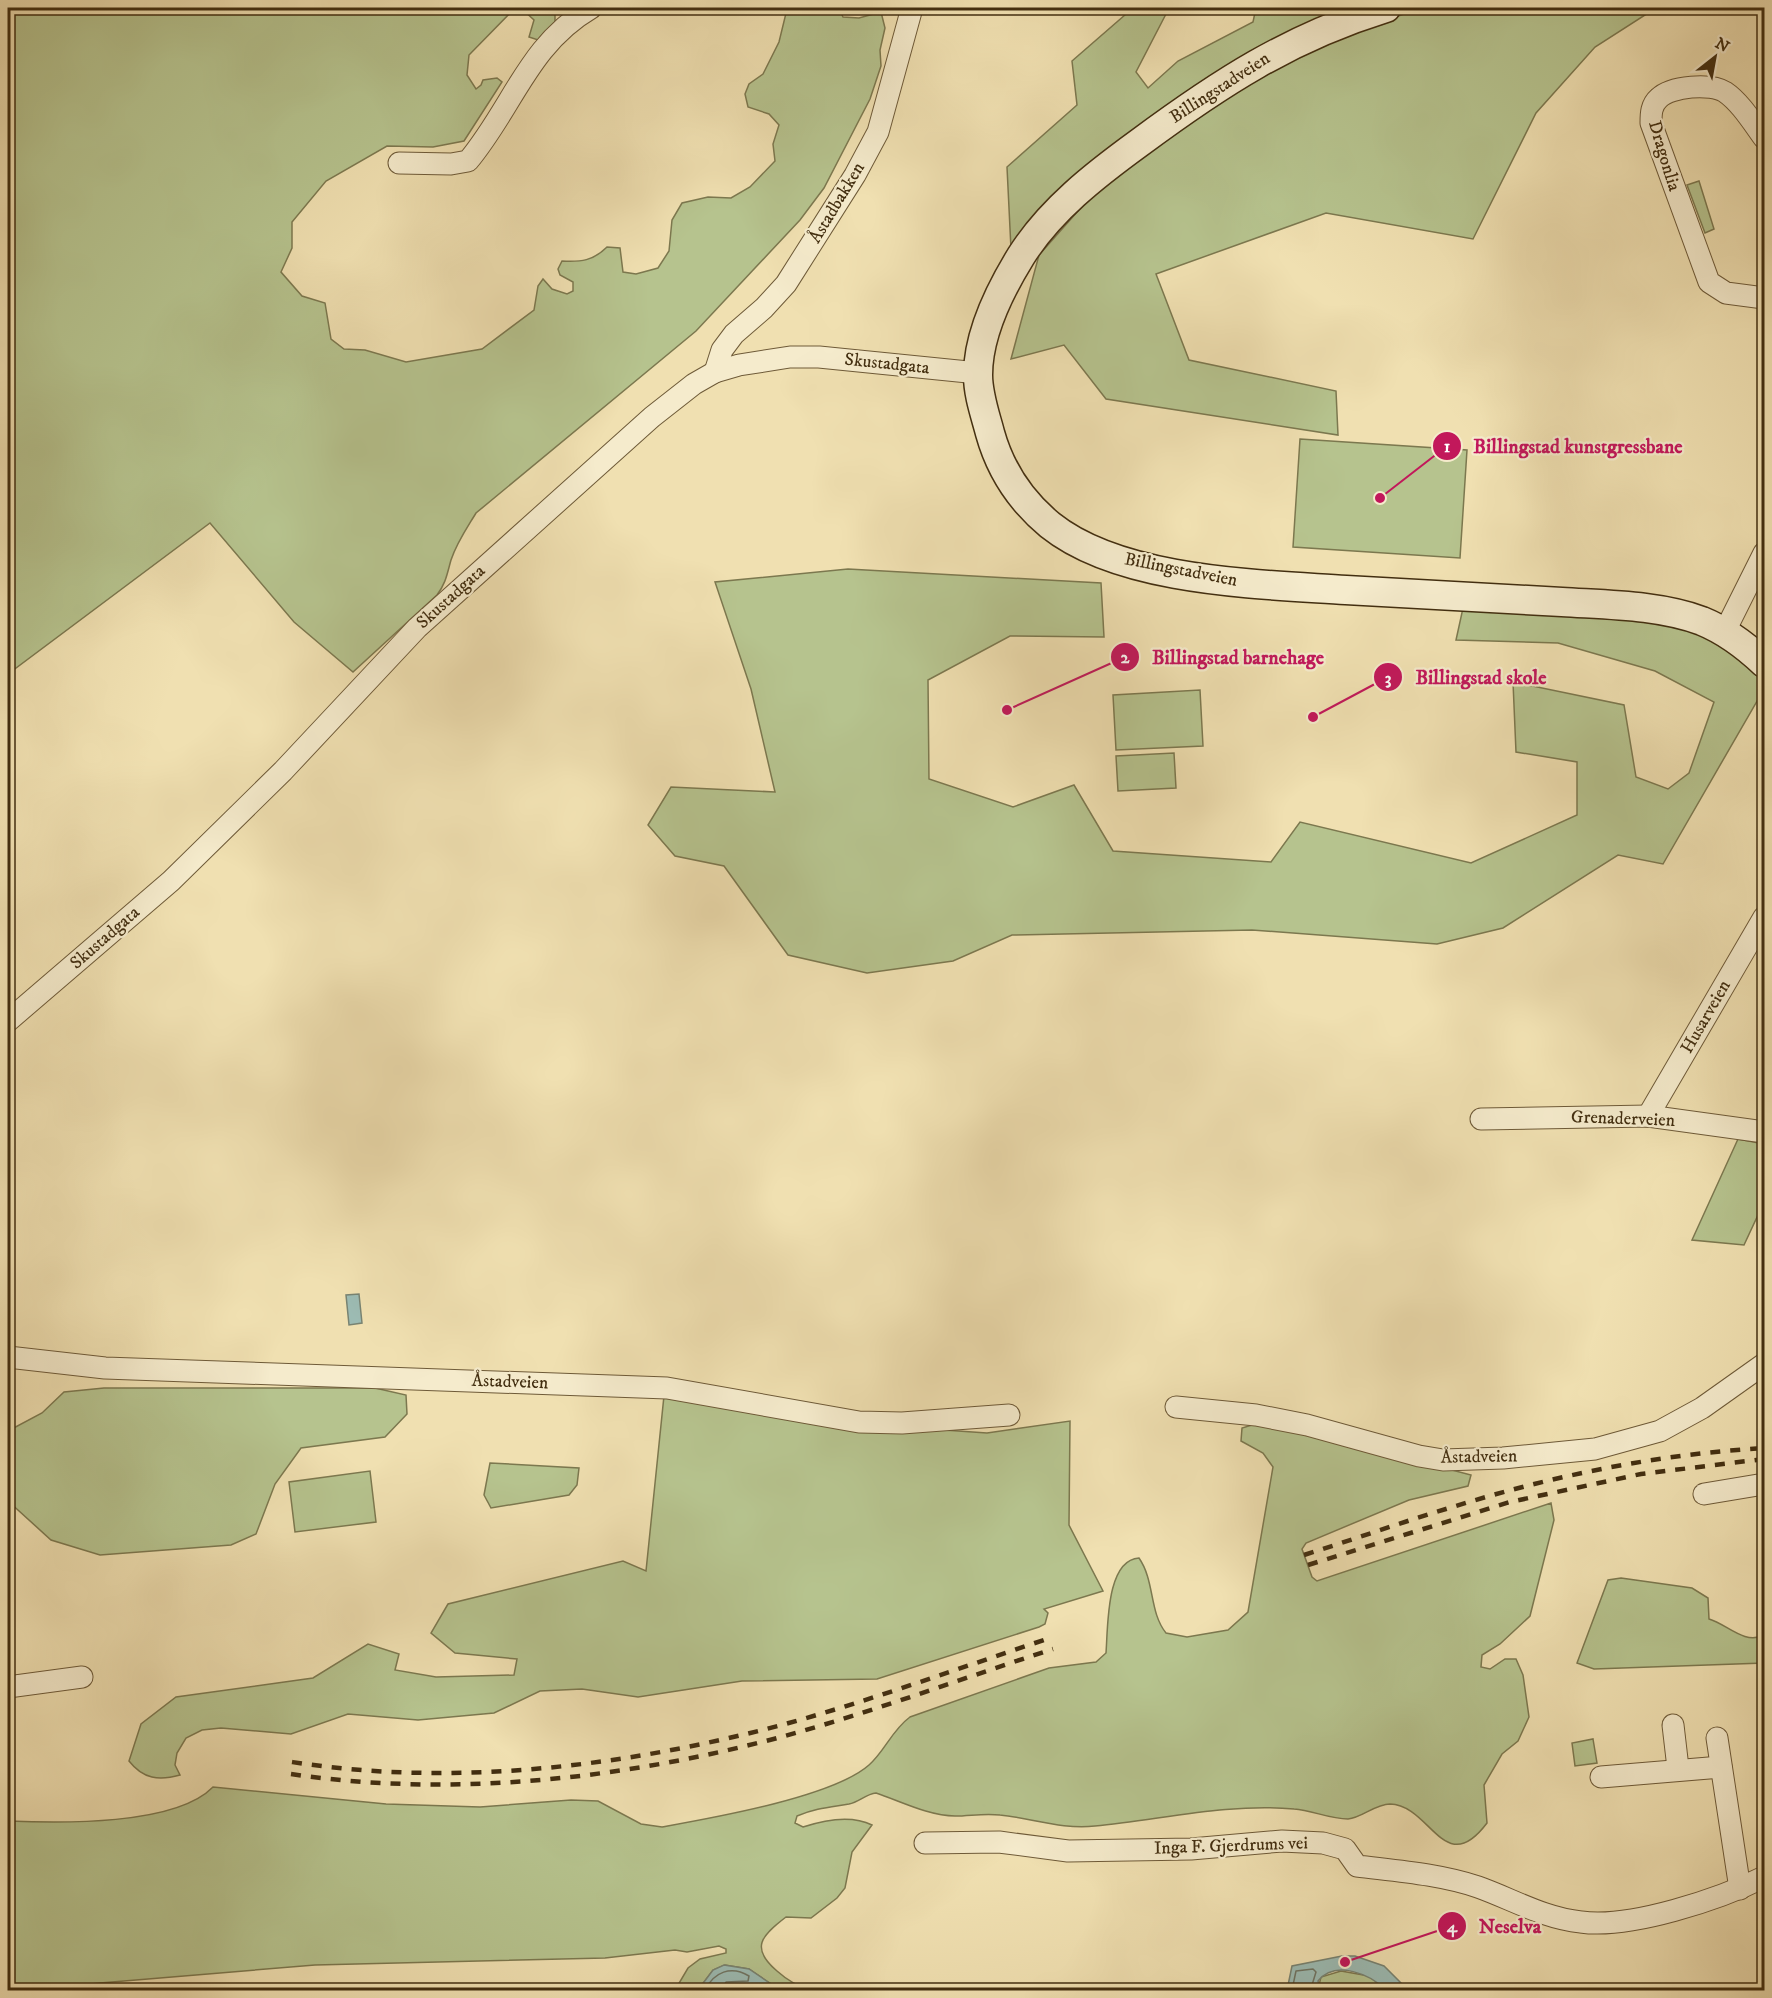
<svg xmlns="http://www.w3.org/2000/svg" width="1772" height="1998" viewBox="0 0 1772 1998" font-family="'IM FELL DW Pica',serif">
  <style>
    .green { fill: #b6c38e; stroke: #7c784f; stroke-width: 1.5 }
    .water { fill: #9cbbb3; stroke: #788372; stroke-width: 1.5 }
    .lines { fill: none; stroke-linecap: round; stroke-linejoin: round }
    .shore { stroke: #6f7462; stroke-width: 1.5 }
    .minor-casing { stroke: #6e5a38; stroke-width: 23 }
    .secondary-casing { stroke: #422e10; stroke-width: 31 }
    .minor { stroke: #f5ebcc; stroke-width: 21 }
    .secondary { stroke: #f5ebcc; stroke-width: 28 }
    .rail { stroke: #422e10; stroke-width: 4.5; stroke-dasharray: 10 10; stroke-linecap: butt }
    .labels { text-anchor: middle; dominant-baseline: central; stroke-width: 4.5; stroke-linejoin: round; paint-order: stroke }
    .street-label { font-size: 18px; fill: #422e10; stroke: #f5ebcc }
    .leader { fill: none; stroke: #c2185b; stroke-width: 2 }
    .callout-dot { fill: #c2185b; stroke: #f5ebcc; stroke-width: 2 }
    .mark-label { font-size: 18px; text-anchor: middle; font-weight: bold; fill: #fff }
    .callout-label { font-size: 20px; text-anchor: middle; font-weight: bold; fill: #c2185b; stroke: #f5ebcc; stroke-width: 4.5; stroke-linejoin: round; paint-order: stroke }
  </style>
  <rect width="100%" height="100%" fill="#f0e0b1"/>
  <filter id="stains"><feTurbulence type="fractalNoise" baseFrequency=".00333" numOctaves="4"/><feColorMatrix values="0 0 0 0 .2 0 0 0 0 .09 0 0 0 0 .02 0 0 0 .5 -.17"/></filter>
  <radialGradient id="worn" r=".72"><stop offset=".6" stop-color="#630" stop-opacity="0"/><stop offset="1" stop-color="#630" stop-opacity=".3"/></radialGradient>
  <g class="green">
    <path d="M 8,8 L 515,8 L 469,55 L 467,75 L 476,89 L 481,85 L 483,80 L 497,78 L 502,82 L 464,141 L 433,147 L 387,146 L 326,181 L 292,222 L 292,248 L 281,272 L 302,296 L 325,303 L 331,339 L 344,349 L 365,350 L 406,362 L 482,349 L 534,310 L 538,286 L 543,279 L 552,289 L 567,294 L 573,291 L 573,282 L 560,275 L 558,269 L 562,261 C 581,262 593,261 607,247 L 620,248 L 623,272 L 636,274 L 658,268 L 669,251 L 672,220 L 682,203 L 708,197 L 731,198 L 750,187 L 775,161 L 773,144 L 779,125 L 769,114 L 748,107 L 745,94 L 749,84 L 763,74 L 779,42 L 787,9 L 854,8 L 841,13 L 843,17 L 859,18 L 881,12 L 885,28 L 880,50 L 881,66 L 870,99 L 824,188 L 800,220 L 696,331 L 476,513 C 467,528 457,542 451,560 C 447,574 446,583 437,595 L 353,672 L 294,622 L 210,523 L 8,674 Z"/>
    <path d="M 521,8 L 550,8 L 555,14 L 555,22 L 538,40 L 529,37 L 534,20 Z"/>
    <path d="M 1133,8 L 1149,8 L 1166,14 L 1136,72 L 1148,88 L 1178,61 L 1253,22 L 1256,8 L 1336,8 L 1172,102 L 1011,249 L 1007,167 L 1077,105 L 1072,61 Z"/>
    <path d="M 1420,8 L 1656,8 L 1595,47 L 1536,113 L 1473,239 L 1326,213 L 1156,274 L 1189,360 L 1336,391 L 1338,435 L 1106,399 L 1064,345 L 1011,359 L 1039,255 L 1086,202 L 1171,130 L 1280,60 Z"/>
    <path d="M 1699,181 L 1714,229 L 1705,233 L 1687,185 Z"/>
    <path d="M 1300,439 L 1467,450 L 1460,558 L 1293,547 Z"/>
    <path d="M 848,569 L 1101,583 L 1104,637 L 1010,636 L 928,680 L 929,779 L 1013,807 L 1074,785 L 1113,851 L 1271,862 L 1300,822 L 1471,863 L 1577,815 L 1577,762 L 1516,752 L 1513,682 L 1624,705 L 1636,777 L 1668,789 L 1689,773 L 1714,702 L 1655,671 L 1558,643 L 1456,640 L 1463,608 L 1672,622 L 1723,643 L 1764,679 L 1764,689 L 1663,864 L 1618,855 L 1503,928 L 1437,944 L 1252,930 L 1012,935 L 953,961 L 867,973 L 788,955 L 724,866 L 675,856 L 648,825 L 671,787 L 775,792 L 751,689 L 715,582 Z"/>
    <path d="M 1200,690 L 1203,746 L 1116,750 L 1113,695 Z"/>
    <path d="M 1174,753 L 1176,788 L 1118,791 L 1116,756 Z"/>
    <path d="M 1738,1139 L 1764,1144 L 1764,1202 L 1744,1245 L 1692,1240 Z"/>
    <path d="M 665,1386 L 843,1423 L 987,1433 L 1070,1421 L 1069,1525 L 1103,1591 L 1044,1609 L 1048,1613 L 1045,1624 L 1039,1627 L 877,1679 L 742,1681 L 638,1697 L 582,1689 L 540,1691 L 494,1713 L 418,1720 L 348,1714 L 291,1734 L 221,1728 L 202,1730 L 186,1738 L 177,1753 L 175,1765 L 180,1775 C 159,1781 143,1779 129,1761 L 141,1724 L 176,1697 L 313,1678 L 368,1644 L 399,1654 L 395,1670 L 436,1677 L 514,1675 L 517,1659 L 455,1653 L 431,1633 L 448,1604 L 623,1561 L 646,1571 Z"/>
    <path d="M 104,1388 L 375,1388 L 406,1395 L 407,1414 L 385,1437 L 301,1448 L 275,1484 L 256,1534 L 231,1545 L 100,1555 L 51,1540 L 8,1501 L 8,1431 L 42,1413 L 64,1392 Z"/>
    <path d="M 1265,1421 L 1471,1475 L 1468,1486 L 1409,1500 L 1306,1543 L 1302,1549 L 1312,1577 L 1317,1581 L 1551,1503 L 1554,1520 L 1530,1616 L 1500,1644 L 1482,1655 L 1481,1667 L 1490,1669 L 1505,1659 L 1516,1659 L 1523,1675 L 1529,1717 L 1518,1741 L 1502,1754 L 1484,1785 L 1487,1823 C 1444,1880 1431,1805 1390,1804 C 1375,1804 1362,1818 1348,1819 C 1329,1819 1312,1810 1294,1809 C 1227,1803 1160,1820 1095,1826 C 1063,1830 1031,1818 1000,1815 C 984,1813 970,1816 955,1816 C 929,1816 900,1801 876,1793 C 866,1794 859,1802 849,1804 C 831,1807 815,1808 797,1816 L 795,1823 L 803,1827 C 824,1820 852,1815 872,1825 L 852,1852 L 845,1888 L 837,1898 L 811,1918 L 786,1917 C 761,1936 750,1948 777,1971 C 787,1980 797,1986 810,1990 L 780,1990 L 749,1969 L 725,1965 L 713,1970 L 698,1990 L 675,1990 L 688,1968 L 700,1959 L 726,1953 L 726,1949 L 719,1946 L 687,1952 L 675,1950 L 605,1958 L 315,1965 L 100,1983 L 37,1990 L 8,1990 L 8,1821 C 60,1823 175,1826 213,1787 L 386,1804 L 480,1807 L 571,1800 L 598,1801 L 641,1824 L 662,1827 C 712,1818 833,1797 869,1765 C 885,1751 892,1730 910,1717 L 1049,1668 L 1096,1662 L 1106,1653 C 1108,1627 1106,1560 1139,1558 C 1155,1581 1149,1612 1166,1633 L 1187,1637 L 1228,1630 L 1248,1612 L 1273,1467 L 1263,1453 L 1241,1441 L 1242,1428 Z"/>
    <path d="M 490,1463 L 579,1468 L 577,1485 L 569,1495 L 491,1508 L 484,1495 Z"/>
    <path d="M 370,1471 L 376,1522 L 295,1532 L 289,1482 Z"/>
    <path d="M 1621,1578 L 1692,1588 L 1708,1598 L 1709,1619 C 1727,1624 1744,1645 1764,1635 L 1764,1663 L 1594,1669 L 1577,1663 L 1608,1580 Z"/>
    <path d="M 1593,1739 L 1597,1763 L 1575,1766 L 1572,1743 Z"/>
    <path d="M 1341,1971 L 1369,1976 L 1386,1990 L 1329,1990 L 1319,1985 L 1321,1977 Z"/>
  </g>
  <g class="water">
    <path d="M 359,1294 L 362,1323 L 349,1325 L 346,1295 Z"/>
    <path d="M 1342,1956 L 1355,1956 L 1384,1966 L 1408,1990 L 1386,1990 C 1371,1975 1336,1959 1318,1981 L 1319,1985 L 1329,1990 L 1287,1990 L 1292,1966 Z"/>
    <path d="M 724,1965 L 749,1969 L 780,1990 L 731,1987 L 722,1990 L 698,1990 L 713,1970 Z"/>
  </g>
  <g class="lines">
    <g class="shore">
      <path d="M 705,1990 C 714,1972 731,1965 749,1976 L 748,1981 L 726,1982 L 722,1990"/>
      <path d="M 1292,1990 L 1296,1971 L 1313,1969 L 1316,1972 L 1312,1985 L 1316,1990"/>
    </g>
    <g class="minor-casing">
      <g id="minor">
        <path d="M 1764,138 C 1753,123 1740,102 1725,92 C 1711,83 1671,86 1659,98 C 1651,105 1651,114 1651,123 L 1709,282 L 1726,293 L 1764,298"/>
        <path d="M 399,163 L 451,164 L 468,161 C 513,107 528,45 591,8"/>
        <path d="M 715,372 L 722,350 L 734,334 L 764,308 L 786,284 L 855,175 L 878,132 L 912,8"/>
        <path d="M 1724,633 L 1764,553"/>
        <path d="M 8,1021 L 171,881 L 283,771 L 417,628 L 652,417 L 694,384 L 715,372 L 739,365 L 790,357 L 819,357 L 978,373"/>
        <path d="M 1648,1116 L 1764,917"/>
        <path d="M 1481,1119 L 1648,1116 L 1764,1132"/>
        <path d="M 8,1357 L 105,1368 L 667,1388 L 859,1422 L 902,1423 L 1009,1415"/>
        <path d="M 1176,1407 L 1256,1415 L 1307,1425 L 1419,1456 L 1443,1460 L 1503,1458 L 1595,1449 L 1660,1431 L 1702,1408 L 1764,1364"/>
        <path d="M 1704,1494 L 1764,1484"/>
        <path d="M 8,1687 L 82,1677"/>
        <path d="M 1673,1725 L 1678,1768"/>
        <path d="M 1717,1738 L 1740,1889"/>
        <path d="M 1601,1777 L 1721,1767"/>
        <path d="M 925,1843 L 999,1842 L 1068,1851 L 1191,1849 L 1282,1841 L 1323,1843 L 1345,1849 L 1357,1866 C 1397,1871 1439,1874 1478,1887 C 1512,1899 1543,1918 1581,1922 C 1630,1929 1720,1899 1764,1877"/>
      </g>
    </g>
    <g class="secondary-casing">
      <path id="secondary" d="M 1386,8 C 1289,38 1220,83 1139,143 C 1095,175 1050,210 1021,256 C 1000,290 978,334 978,375 C 978,395 985,414 990,433 C 1000,469 1021,501 1050,525 C 1121,582 1258,584 1346,590 C 1418,594 1490,598 1562,602 C 1608,605 1659,605 1702,621 C 1724,630 1747,647 1764,663"/>
    </g>
    <use href="#minor" class="minor"/>
    <use href="#secondary" class="secondary"/>
    <g class="rail">
      <path d="M 1304,1555 C 1355,1539 1405,1521 1456,1506 C 1555,1475 1661,1454 1764,1448"/>
      <path d="M 1308,1565 L 1510,1502 L 1641,1474 L 1764,1459"/>
      <path d="M 292,1762 C 453,1787 621,1767 778,1726 C 870,1701 959,1668 1050,1638"/>
      <path d="M 291,1774 C 453,1798 623,1779 781,1737 C 873,1712 963,1678 1053,1649"/>
    </g>
  </g>
  <g class="labels">
    <g class="street-label">
      <text transform="translate(1220 88) rotate(-33)">Billingstadveien</text>
      <text transform="translate(1664 156) rotate(73)">Dragonlia</text>
      <text transform="translate(837 203) rotate(-59)">Åstadbakken</text>
      <text transform="translate(887 364) rotate(6)">Skustadgata</text>
      <text transform="translate(1181 570) rotate(11)">Billingstadveien</text>
      <text transform="translate(451 597) rotate(-42)">Skustadgata</text>
      <text transform="translate(105 938) rotate(-41)">Skustadgata</text>
      <text transform="translate(1706 1017) rotate(-60)">Husarveien</text>
      <text transform="translate(1623 1119) rotate(2)">Grenaderveien</text>
      <text transform="translate(510 1382) rotate(2)">Åstadveien</text>
      <text transform="translate(1479 1457) rotate(-1)">Åstadveien</text>
      <text transform="translate(1231 1846) rotate(-2)">Inga F. Gjerdrums vei</text>
    </g>
  </g>
  <path class="leader" d="M1380 498L1447 446M1007 710L1125 657M1313 717L1388 677M1345 1962L1452 1926"/>
  <g class="callout-dot">
    <circle cx="1380" cy="498" r="6"/>
    <circle cx="1007" cy="710" r="6"/>
    <circle cx="1313" cy="717" r="6"/>
    <circle cx="1345" cy="1962" r="6"/>
    <circle cx="1447" cy="446" r="15"/>
    <circle cx="1125" cy="657" r="15"/>
    <circle cx="1388" cy="677" r="15"/>
    <circle cx="1452" cy="1926" r="15"/>
  </g>
  <g class="mark-label">
    <text x="1447" y="452">1</text>
    <text x="1125" y="663">2</text>
    <text x="1388" y="684">3</text>
    <text x="1452" y="1932">4</text>
  </g>
  <g class="callout-label">
    <text x="1578" y="453">Billingstad kunstgressbane</text>
    <text x="1238" y="664">Billingstad barnehage</text>
    <text x="1481" y="684">Billingstad skole</text>
    <text x="1510" y="1933">Neselva</text>
  </g>
  <rect width="1772" height="1998" fill="none" stroke="#f0e0b1" stroke-width="30"/>
  <rect x="9" y="9" width="1754" height="1980" fill="none" stroke="#422e10" stroke-width="3"/>
  <rect x="15" y="15" width="1742" height="1968" fill="none" stroke="#422e10" stroke-width="1.5"/>
  <g transform="translate(1715 57) rotate(31)" stroke="#f5ebcc" stroke-width="4.5" paint-order="stroke">
  <path d="M0-4.5L10 22L0 15L-10 22Z" fill="#422e10"/>
  <text y="-9" font-size="16" font-weight="bold" text-anchor="middle" fill="#422e10">N</text>
  </g>
  <rect width="100%" height="100%" filter="url(#stains)"/>
  <rect width="100%" height="100%" fill="url(#worn)"/>
</svg>
